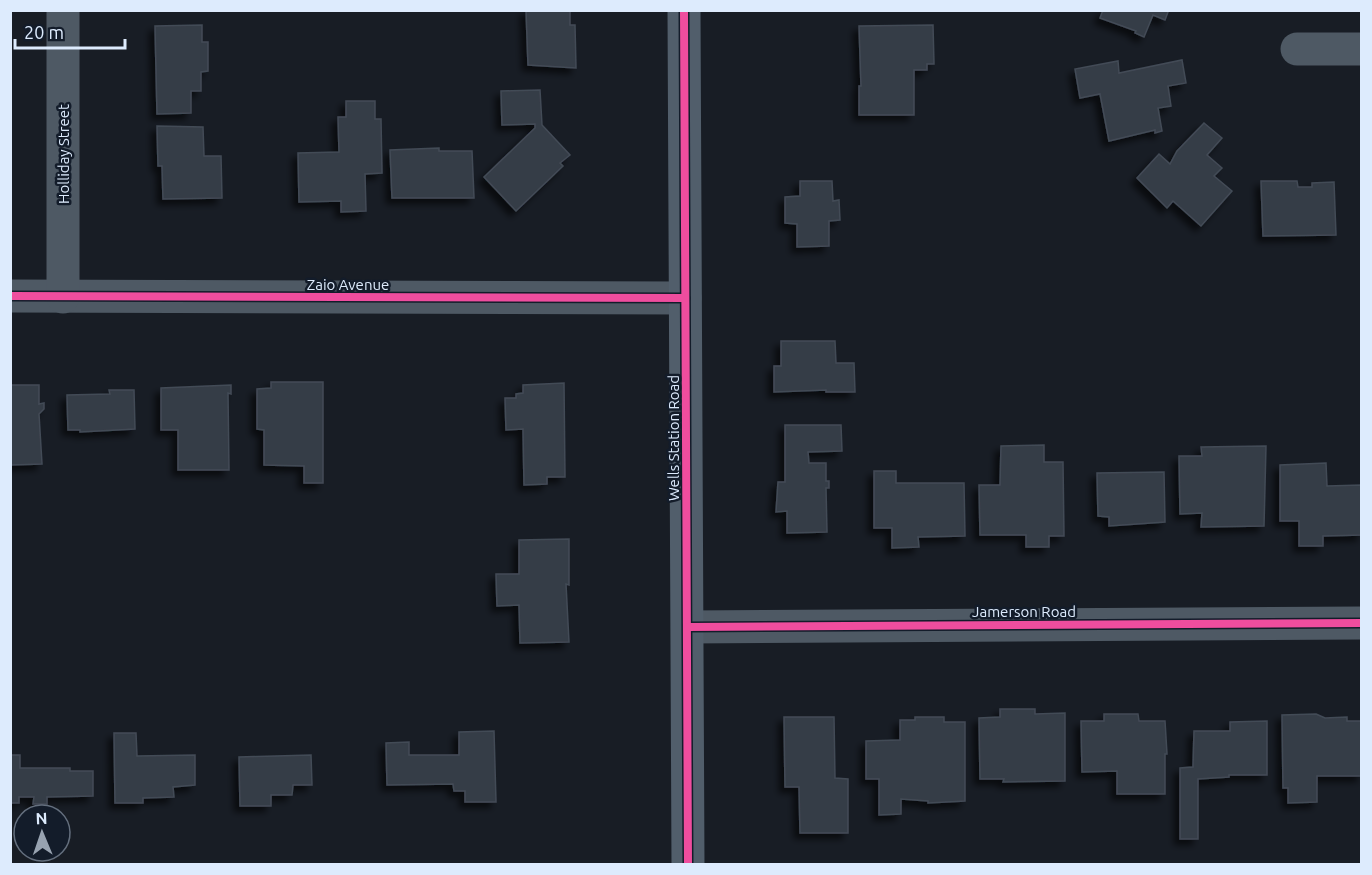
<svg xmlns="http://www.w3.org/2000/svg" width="1372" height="875" viewBox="0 0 1372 875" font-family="Ubuntu,sans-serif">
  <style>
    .building { fill: #363c46; stroke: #434b57; stroke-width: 1.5; filter: url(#shadow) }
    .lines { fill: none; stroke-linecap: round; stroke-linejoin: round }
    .street { stroke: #4e5964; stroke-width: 33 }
    .secondary { stroke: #515e6b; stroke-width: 33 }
    .cycleway-casing { stroke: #131c2a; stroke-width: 11 }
    .cycleway { stroke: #ef4d9e; stroke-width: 8 }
    .labels { text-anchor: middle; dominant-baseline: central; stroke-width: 5; stroke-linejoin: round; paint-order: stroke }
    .street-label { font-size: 15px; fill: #ddebfd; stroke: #131c2a }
  </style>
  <defs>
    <filter id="shadow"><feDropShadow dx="-5.5" dy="5.5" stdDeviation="3" flood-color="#0009"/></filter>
  </defs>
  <rect width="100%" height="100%" fill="#181d25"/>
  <g class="building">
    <path d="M 526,10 L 570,10 L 570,25 L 575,25 L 576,68 L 528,65 Z"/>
    <path d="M 1103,10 L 1167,10 L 1168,12 L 1165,20 L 1153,15 L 1144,37 L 1135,33 L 1136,31 L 1100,18 Z"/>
    <path d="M 202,25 L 202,42 L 208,42 L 208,71 L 201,72 L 201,91 L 191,91 L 191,113 L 157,114 L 155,26 Z"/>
    <path d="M 933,25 L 934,64 L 927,64 L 927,70 L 914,70 L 914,115 L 859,115 L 859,86 L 861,86 L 859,26 Z"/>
    <path d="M 1182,60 L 1186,83 L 1168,86 L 1171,106 L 1158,108 L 1162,131 L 1155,133 L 1155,130 L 1109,141 L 1100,94 L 1080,98 L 1075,69 L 1118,61 L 1119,73 Z"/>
    <path d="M 540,90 L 542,125 L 570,155 L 560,163 L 563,166 L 516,211 L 484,177 L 535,128 L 535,124 L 502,125 L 501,91 Z"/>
    <path d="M 346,101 L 375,101 L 375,119 L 381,119 L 382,173 L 365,174 L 366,211 L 341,212 L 341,201 L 299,202 L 298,153 L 339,152 L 338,117 L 346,117 Z"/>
    <path d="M 1204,123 L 1222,138 L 1207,155 L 1222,168 L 1214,176 L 1232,191 L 1201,226 L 1173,201 L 1167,208 L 1137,178 L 1159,154 L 1170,164 L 1177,151 Z"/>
    <path d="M 157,126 L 203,127 L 204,156 L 221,156 L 222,198 L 163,199 L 162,166 L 158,166 Z"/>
    <path d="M 439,148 L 439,151 L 472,151 L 474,198 L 392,198 L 390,150 Z"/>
    <path d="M 800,181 L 832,181 L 833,201 L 839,200 L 840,220 L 829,221 L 829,246 L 797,247 L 797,224 L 785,223 L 785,197 L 800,196 Z"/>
    <path d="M 1261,181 L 1297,181 L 1298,187 L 1312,187 L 1312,183 L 1334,182 L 1336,235 L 1263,236 Z"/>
    <path d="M 781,341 L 835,341 L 836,363 L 854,363 L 855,392 L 826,392 L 826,390 L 774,392 L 774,366 L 781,366 Z"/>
    <path d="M 271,382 L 323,382 L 323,483 L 304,483 L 304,466 L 264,465 L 264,430 L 257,429 L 257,389 L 271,388 Z"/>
    <path d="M 564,383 L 565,477 L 547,477 L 547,484 L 524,485 L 523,429 L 506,430 L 505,398 L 516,398 L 516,394 L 523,393 L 523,385 Z"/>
    <path d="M 10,385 L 39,385 L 39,404 L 44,403 L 44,409 L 39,414 L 42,464 L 10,465 Z"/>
    <path d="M 231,385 L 231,394 L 228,393 L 229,470 L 178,470 L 178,430 L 161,430 L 161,388 Z"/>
    <path d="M 109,390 L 134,390 L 135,429 L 80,432 L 80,430 L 68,430 L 67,395 L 110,394 Z"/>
    <path d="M 785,425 L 841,425 L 842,451 L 808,452 L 809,463 L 826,463 L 826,481 L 829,481 L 829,488 L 826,488 L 827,532 L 787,533 L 787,511 L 776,512 L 778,482 L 785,482 Z"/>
    <path d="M 1044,445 L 1044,462 L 1063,462 L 1064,536 L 1049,536 L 1049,547 L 1026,547 L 1026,535 L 980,535 L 979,485 L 1000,485 L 1001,446 Z"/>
    <path d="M 1266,446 L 1264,526 L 1201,527 L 1202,513 L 1180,514 L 1179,456 L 1202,456 L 1201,447 Z"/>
    <path d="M 1326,463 L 1327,486 L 1362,485 L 1362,535 L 1323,536 L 1323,546 L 1299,546 L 1299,521 L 1280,521 L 1280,465 Z"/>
    <path d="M 874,471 L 896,471 L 896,483 L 964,483 L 965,536 L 918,537 L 919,547 L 892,548 L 892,528 L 874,528 Z"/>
    <path d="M 1164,472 L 1165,522 L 1109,526 L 1109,517 L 1098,516 L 1097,473 Z"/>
    <path d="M 569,539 L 569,585 L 566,584 L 569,642 L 520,643 L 519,605 L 497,606 L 496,574 L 519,574 L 519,540 Z"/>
    <path d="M 1000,709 L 1035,709 L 1035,714 L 1065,713 L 1065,781 L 1003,782 L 1004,779 L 980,779 L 979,718 L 1000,717 Z"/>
    <path d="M 1104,714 L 1138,714 L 1139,721 L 1165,721 L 1167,754 L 1165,754 L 1165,794 L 1117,794 L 1117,771 L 1082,772 L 1081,721 L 1104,721 Z"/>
    <path d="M 1316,714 L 1325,718 L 1347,717 L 1347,721 L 1362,721 L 1362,776 L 1317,776 L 1317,802 L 1288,803 L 1288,788 L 1283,788 L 1282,715 Z"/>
    <path d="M 784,717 L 834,717 L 835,778 L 848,779 L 848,833 L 800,833 L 799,787 L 785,787 Z"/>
    <path d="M 915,717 L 944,717 L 944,722 L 965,722 L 965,801 L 928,803 L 928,801 L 901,799 L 901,814 L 879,815 L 879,779 L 866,779 L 866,741 L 900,740 L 900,720 L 915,720 Z"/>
    <path d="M 1267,721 L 1267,775 L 1229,775 L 1229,777 L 1198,779 L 1198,839 L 1180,839 L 1180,768 L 1193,767 L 1194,731 L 1230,731 L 1230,722 Z"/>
    <path d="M 494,731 L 496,802 L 465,802 L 465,791 L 454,791 L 453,784 L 387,785 L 386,743 L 409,742 L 409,755 L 459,755 L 459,732 Z"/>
    <path d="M 114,733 L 136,733 L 137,756 L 195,755 L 195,785 L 173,787 L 174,797 L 143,798 L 143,803 L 115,803 Z"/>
    <path d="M 10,755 L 20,755 L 20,768 L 70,768 L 70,771 L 93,771 L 93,796 L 47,797 L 47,804 L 33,804 L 34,797 L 19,797 L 19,803 L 10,803 Z"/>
    <path d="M 311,755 L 312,785 L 293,785 L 292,795 L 271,795 L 271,806 L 240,806 L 239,757 Z"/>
  </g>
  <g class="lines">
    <g class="street">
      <path d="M 1297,49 L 1362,49"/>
      <path d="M 10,296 L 685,298"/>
      <path d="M 63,297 L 63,10"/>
      <path d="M 688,627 L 1362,623"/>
    </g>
    <path class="secondary" d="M 684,10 L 688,864"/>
    <g class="cycleway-casing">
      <g id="cycleway">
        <path d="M 684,10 L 688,864"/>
        <path d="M 10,296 L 685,298"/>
        <path d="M 688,627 L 1362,623"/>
      </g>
    </g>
    <use href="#cycleway" class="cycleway"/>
  </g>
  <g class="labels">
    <g class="street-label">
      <text transform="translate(63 154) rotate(-90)">Holliday Street</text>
      <text x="348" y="284">Zaio Avenue</text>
      <text transform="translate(673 438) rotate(-90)">Wells Station Road</text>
      <text x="1024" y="611">Jamerson Road</text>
    </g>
  </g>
  <rect width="1372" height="875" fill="none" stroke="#ddebfd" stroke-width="24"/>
  <g transform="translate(42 833) rotate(358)"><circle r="28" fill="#131c2a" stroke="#646f7e" stroke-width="1.5"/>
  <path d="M0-4.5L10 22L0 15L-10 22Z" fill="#98a3b1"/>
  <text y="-9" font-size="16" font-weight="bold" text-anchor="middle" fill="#ddebfd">N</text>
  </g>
  <path d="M15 39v9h110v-9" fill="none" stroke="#ddebfd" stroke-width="3"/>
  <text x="24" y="39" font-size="18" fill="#ddebfd" stroke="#131c2a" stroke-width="4.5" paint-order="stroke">20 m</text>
</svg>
